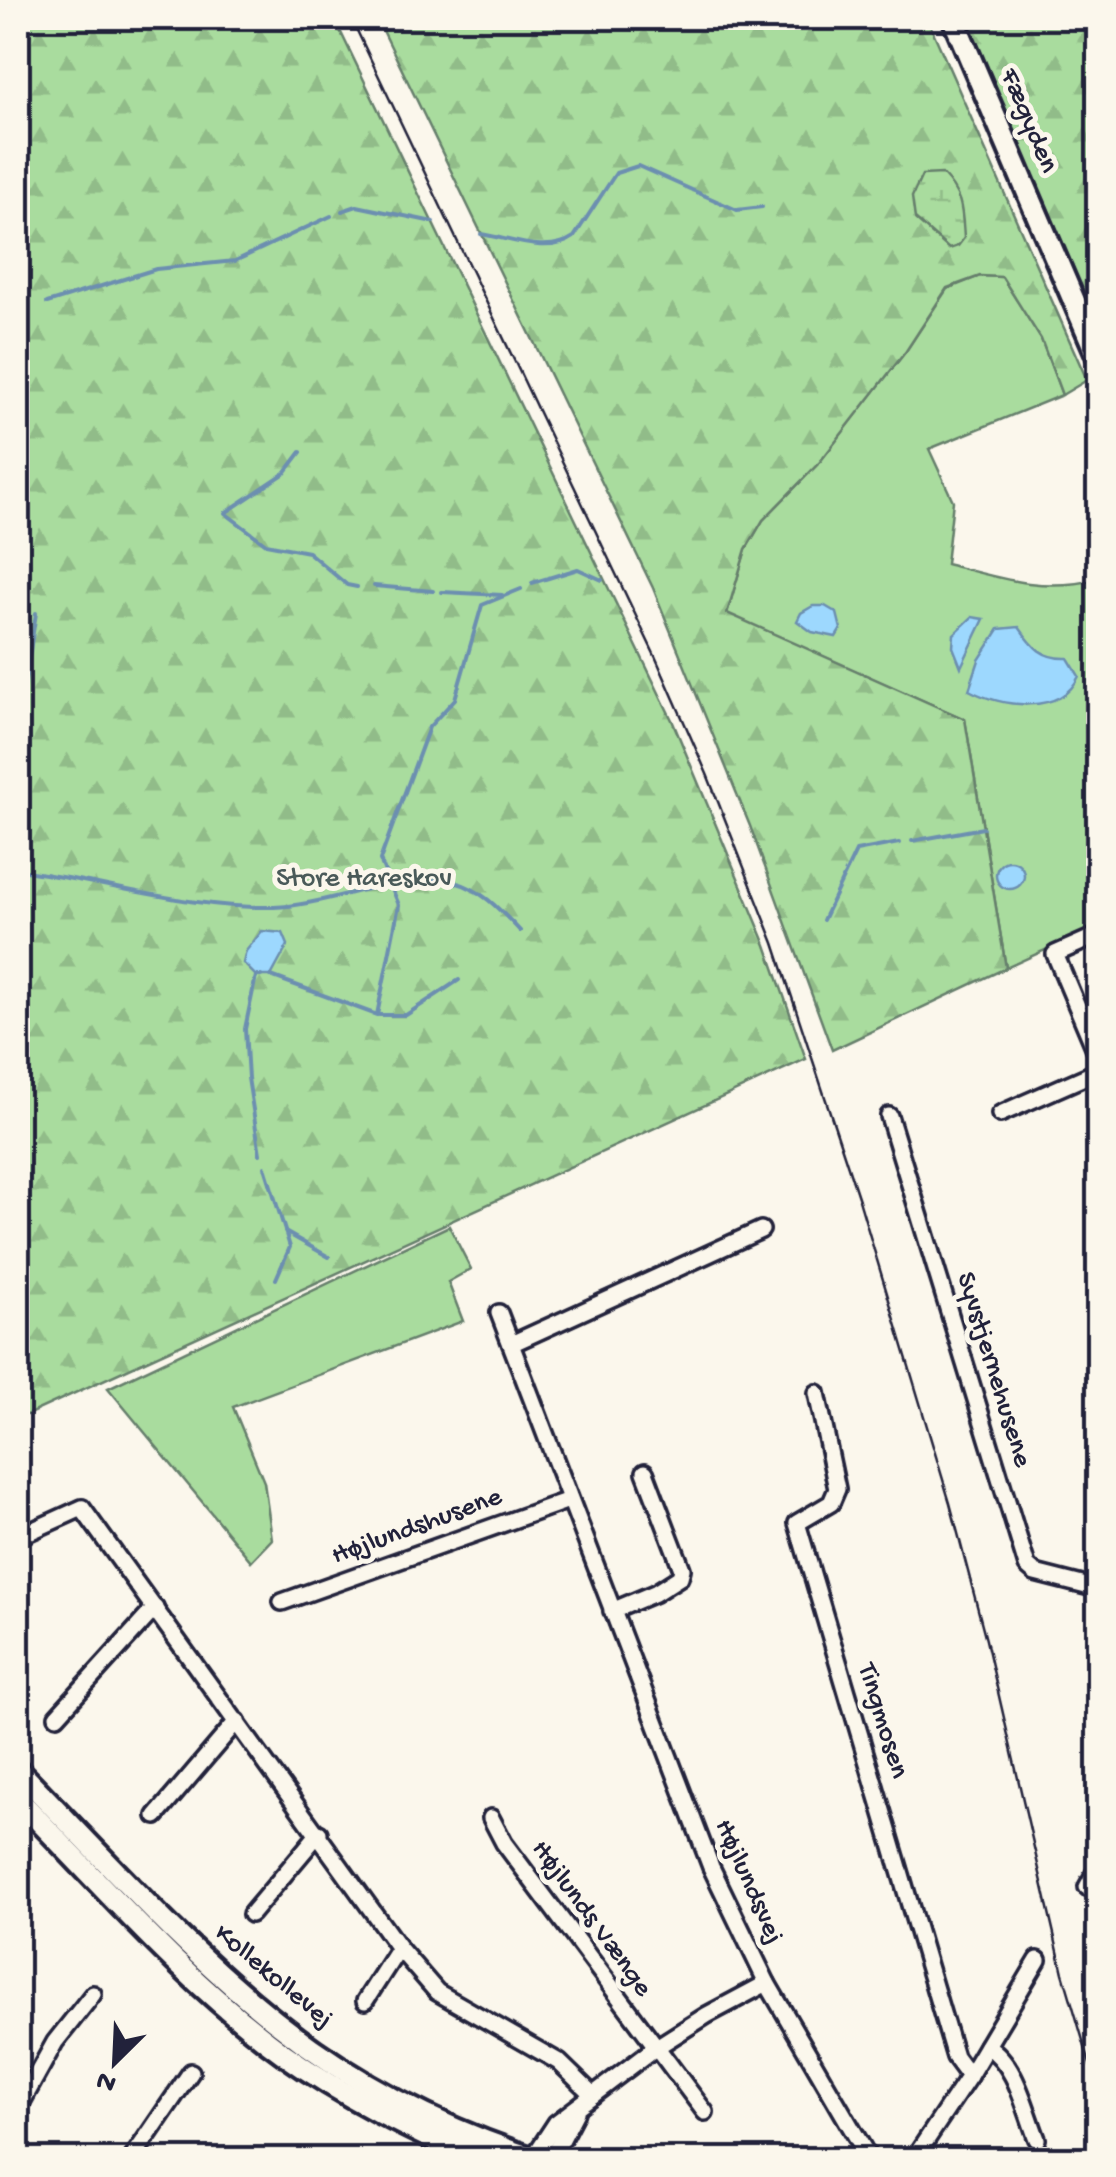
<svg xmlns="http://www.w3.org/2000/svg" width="1116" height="2177" viewBox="0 0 1116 2177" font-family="'Gochi Hand',sans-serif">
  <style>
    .green { fill: #a9dc9e; stroke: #667f6c; stroke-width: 2.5 }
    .forest { fill: url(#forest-firs); stroke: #667f6c; stroke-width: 2.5 }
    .wetland { fill: url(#wetland-marsh); stroke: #667f6c; stroke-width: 2.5 }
    .water { fill: #9dd8fe; stroke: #6c8fb0; stroke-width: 2.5 }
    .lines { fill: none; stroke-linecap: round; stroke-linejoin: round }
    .stream { stroke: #6c8fb0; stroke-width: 4 }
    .street-casing { stroke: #22223b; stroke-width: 22 }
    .secondary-casing { stroke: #22223b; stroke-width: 28 }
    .street { stroke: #fbf7ec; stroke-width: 15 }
    .secondary { stroke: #fbf7ec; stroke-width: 20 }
    .tram { stroke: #22223b; stroke-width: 2.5 }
    .labels { text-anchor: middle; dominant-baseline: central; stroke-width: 10; stroke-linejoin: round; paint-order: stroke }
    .street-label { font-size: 28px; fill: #22223b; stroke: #fbf7ec }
    .park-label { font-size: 28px; fill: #4a5a59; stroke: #fbf7ec }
  </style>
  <defs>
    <pattern id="forest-firs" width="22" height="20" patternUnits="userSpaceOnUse" patternTransform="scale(2.5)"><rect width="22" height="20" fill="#a9dc9e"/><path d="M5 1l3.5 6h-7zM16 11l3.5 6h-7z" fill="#91bc89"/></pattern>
    <pattern id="wetland-marsh" width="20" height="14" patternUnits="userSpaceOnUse" patternTransform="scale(2.5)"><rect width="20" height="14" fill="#a9dc9e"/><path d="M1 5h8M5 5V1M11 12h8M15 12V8" fill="none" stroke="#91bc89"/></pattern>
  </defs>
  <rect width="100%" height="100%" fill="#fbf7ec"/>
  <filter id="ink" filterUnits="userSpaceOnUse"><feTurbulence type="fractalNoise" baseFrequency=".01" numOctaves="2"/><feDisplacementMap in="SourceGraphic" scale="20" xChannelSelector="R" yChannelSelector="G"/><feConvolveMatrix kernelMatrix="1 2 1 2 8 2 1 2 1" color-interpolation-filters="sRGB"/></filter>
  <g filter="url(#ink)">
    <g class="green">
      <path d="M 980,276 L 1002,277 L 1041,339 L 1062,395 L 929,449 L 953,501 L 946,564 C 999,578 1044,593 1098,579 L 1098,926 L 1006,968 L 965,719 L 727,614 L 746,549 L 763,520 L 819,463 L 906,351 L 947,289 Z"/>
      <path d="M 449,1226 L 471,1269 L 448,1282 L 463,1321 L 233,1407 L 264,1482 L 272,1539 L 251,1561 L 108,1388 Z"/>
    </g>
    <g class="forest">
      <path d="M 18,18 L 334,18 L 672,720 L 766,945 L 806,1059 L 18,1419 Z"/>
      <path d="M 377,18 L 927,18 L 1087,380 L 1062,395 L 1041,339 L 1002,277 L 980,276 L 947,288 L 906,351 L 819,463 L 763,520 L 746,549 L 727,613 L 965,719 L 1006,968 L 832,1050 L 750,826 L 653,588 Z"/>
      <path d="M 965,18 L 1098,18 L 1098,328 Z"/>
    </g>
    <path class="wetland" d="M 942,174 C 963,196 962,209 964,238 L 958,246 L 949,249 L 915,219 L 912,197 L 922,175 Z"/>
    <g class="water">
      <path d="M 813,606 L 825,606 L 837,613 L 841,629 L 836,637 L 812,632 L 797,621 L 801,613 Z"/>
      <path d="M 972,617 L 984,619 L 961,667 L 953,647 L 954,634 Z"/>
      <path d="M 1019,627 C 1033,647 1042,659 1068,658 L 1079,676 C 1061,716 1001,707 969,690 L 979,660 L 999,629 Z"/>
      <circle cx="1010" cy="875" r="14"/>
      <path d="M 262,931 L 283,933 L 288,945 L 271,976 L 256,976 L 243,963 L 246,951 Z"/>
    </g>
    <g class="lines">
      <g class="stream">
        <path d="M 995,20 L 996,18"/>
        <path d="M 342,211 L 357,206 L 433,222"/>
        <path d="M 481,234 C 511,239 548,255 574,237 L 616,173 L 638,166 L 737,210 L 762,207"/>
        <path d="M 47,303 L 156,269 L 235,261 L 331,216"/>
        <path d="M 301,452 L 285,473 L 225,513 L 266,544 L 308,552 L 347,585 L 357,587"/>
        <path d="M 532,583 L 578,569 L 602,580"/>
        <path d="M 374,586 L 433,591"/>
        <path d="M 442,592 L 502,595"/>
        <path d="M 18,727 L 36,613"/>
        <path d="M 912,841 L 983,828"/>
        <path d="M 18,847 L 21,849"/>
        <path d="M 18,870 C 102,881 188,909 274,907 C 329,906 402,870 454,882 C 482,889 501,911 520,931"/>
        <path d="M 823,920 L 856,851 L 899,843"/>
        <path d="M 271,976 L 377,1015 L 399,905 L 380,860 L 429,727 L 455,699 L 482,605 L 521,589"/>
        <path d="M 379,1015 L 406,1015 L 459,980"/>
        <path d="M 260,1154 L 248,1078 L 245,1029 L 256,976 L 261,976"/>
        <path d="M 265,1167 L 290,1247 L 276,1279"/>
        <path d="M 285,1232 L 329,1257"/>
      </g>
      <g class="street-casing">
        <g id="street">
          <path d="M 1098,935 L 1055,954 L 1098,1056"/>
          <path d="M 1000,1114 L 1098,1071"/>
          <path d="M 889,1116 L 1027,1566 L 1035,1573 L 1098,1589"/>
          <path d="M 499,1313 L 711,1867 L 767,1983 L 870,2160"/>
          <path d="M 511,1344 L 761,1230"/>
          <path d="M 817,1393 L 837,1489 L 831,1503 L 797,1523 L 955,2057 L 969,2076"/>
          <path d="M 18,1537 L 82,1508 L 399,1948 L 437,1992 L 559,2062 L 593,2095"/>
          <path d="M 282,1602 L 569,1500"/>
          <path d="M 612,1611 L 655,1593 L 680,1577 L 682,1569 L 645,1472"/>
          <path d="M 57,1716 L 155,1608"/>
          <path d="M 156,1816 L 237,1721"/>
          <path d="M 491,1818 L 504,1843 L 705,2112"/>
          <path d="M 1087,1887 L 1098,1867"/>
          <path d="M 251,1914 L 319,1833"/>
          <path d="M 365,2001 L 399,1948"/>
          <path d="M 987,2046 C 1016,2063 1025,2109 1037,2139"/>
          <path d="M 18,2109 L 55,2042 L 93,1994"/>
          <path d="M 533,2158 L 556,2123 L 655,2048 L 707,2015 L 767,1983"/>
          <path d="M 131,2160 L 191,2072"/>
          <path d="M 551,2160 L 576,2112"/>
          <path d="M 913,2160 L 969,2076 L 1038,1960"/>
        </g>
      </g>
      <g class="secondary-casing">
        <g id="secondary">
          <path d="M 953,18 L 1098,357"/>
          <path d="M 18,1770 C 99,1853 185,1950 275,2021 C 353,2083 444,2130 538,2160"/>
          <path d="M 18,1799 C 103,1886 185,1982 284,2054 C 344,2097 411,2130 479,2160"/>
        </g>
      </g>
      <use href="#street" class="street"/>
      <use href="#secondary" class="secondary"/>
      <path class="tram" d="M 351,18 L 655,656 L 707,774 L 774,943 L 859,1200 L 950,1503 L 986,1640 L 1063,1973 L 1098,2091"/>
    </g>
  </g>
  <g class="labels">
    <g class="street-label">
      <text transform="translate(1028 121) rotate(67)">Fægyden</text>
      <text transform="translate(993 1370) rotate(73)">Syvstjernehusene</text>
      <text transform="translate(417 1527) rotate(-20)">Højlundshusene</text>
      <text transform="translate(882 1721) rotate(73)">Tingmosen</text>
      <text transform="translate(748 1882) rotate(66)">Højlundsvej</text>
      <text transform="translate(591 1919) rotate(54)">Højlunds Vænge</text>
      <text transform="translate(273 1977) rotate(40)">Kollekollevej</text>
    </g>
    <g class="park-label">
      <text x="364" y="879">Store Hareskov</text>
    </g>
  </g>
  <rect width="1116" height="2177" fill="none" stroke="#fbf7ec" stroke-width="60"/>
  <rect x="30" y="30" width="1056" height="2117" fill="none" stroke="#22223b" stroke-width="4" filter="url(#ink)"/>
  <g transform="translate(115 2062) rotate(204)" stroke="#fbf7ec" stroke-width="8" paint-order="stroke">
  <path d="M0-8L18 38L0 25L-18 38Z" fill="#22223b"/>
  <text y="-15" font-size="28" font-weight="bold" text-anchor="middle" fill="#22223b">N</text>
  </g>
</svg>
